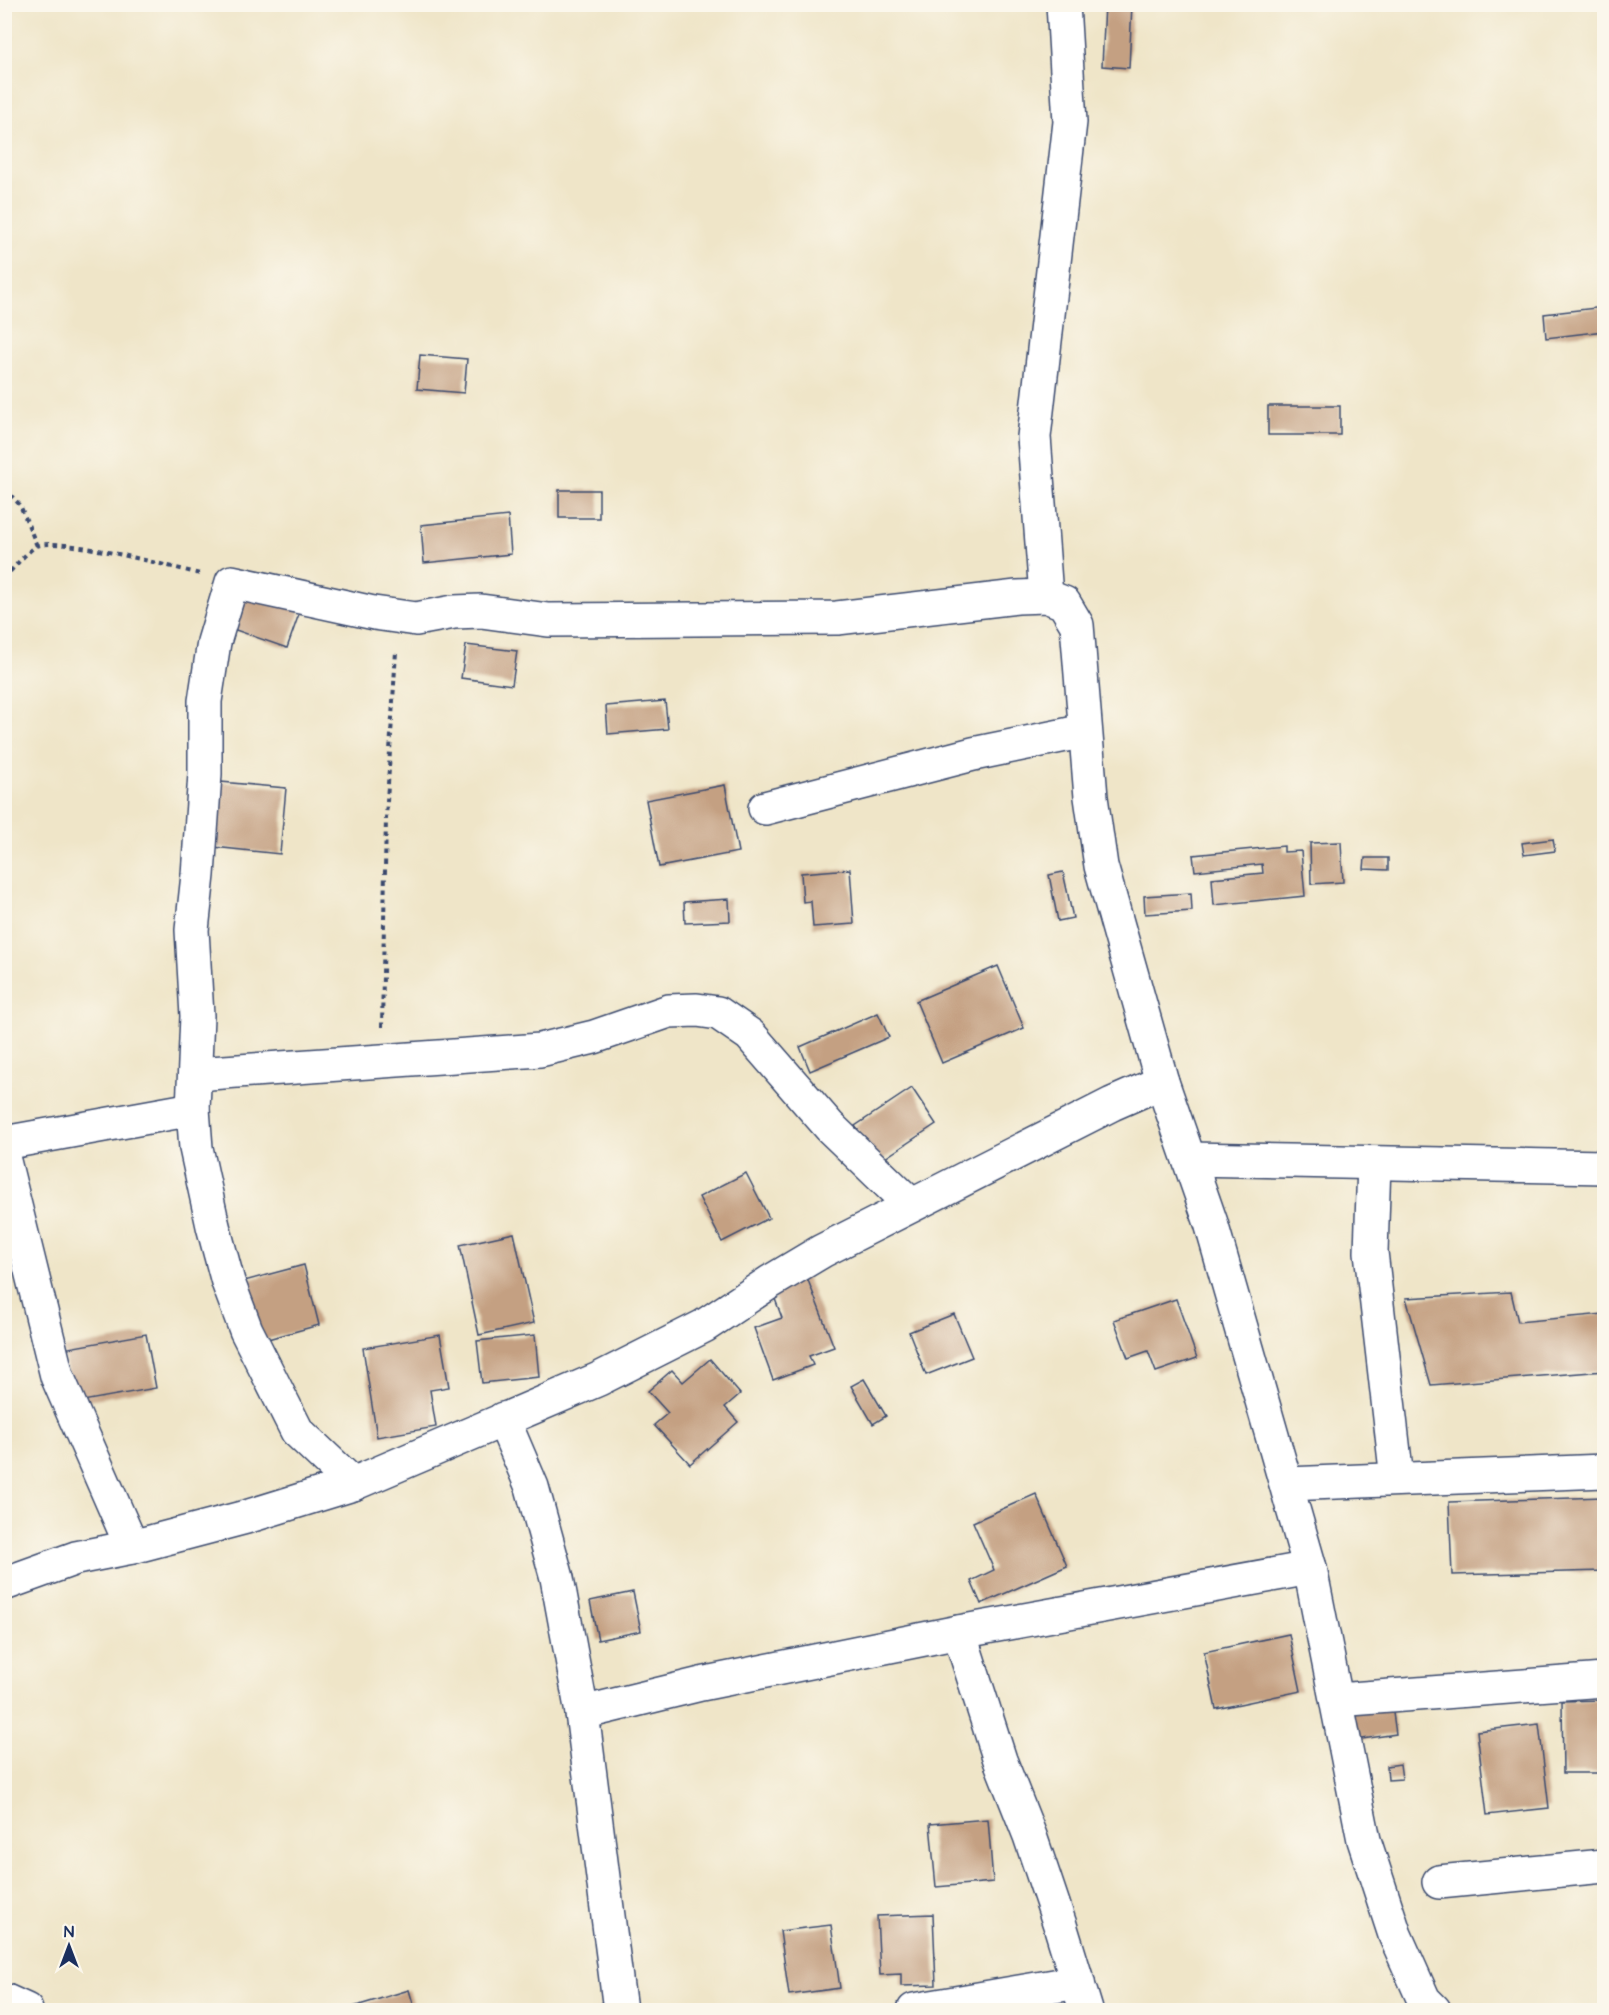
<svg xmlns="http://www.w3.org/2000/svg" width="1609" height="2015" viewBox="0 0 1609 2015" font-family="'Architects Daughter',sans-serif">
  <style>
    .building { fill: #c4a082 }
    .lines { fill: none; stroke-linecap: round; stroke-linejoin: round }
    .minor-casing { stroke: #3b4a6e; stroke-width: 36 }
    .path { stroke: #3b4a6e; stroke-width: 4; stroke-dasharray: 4.5 4.5; stroke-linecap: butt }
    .minor { stroke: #fff; stroke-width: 33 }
  </style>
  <rect width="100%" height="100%" fill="#fbf7ec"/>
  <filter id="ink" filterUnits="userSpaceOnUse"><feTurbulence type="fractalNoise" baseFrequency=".0167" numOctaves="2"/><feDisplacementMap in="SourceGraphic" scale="12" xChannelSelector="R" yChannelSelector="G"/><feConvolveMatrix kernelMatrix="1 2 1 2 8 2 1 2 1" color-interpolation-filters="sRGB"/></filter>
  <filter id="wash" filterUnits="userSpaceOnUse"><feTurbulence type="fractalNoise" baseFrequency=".008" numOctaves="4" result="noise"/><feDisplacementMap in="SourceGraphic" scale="24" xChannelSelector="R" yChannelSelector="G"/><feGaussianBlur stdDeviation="1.35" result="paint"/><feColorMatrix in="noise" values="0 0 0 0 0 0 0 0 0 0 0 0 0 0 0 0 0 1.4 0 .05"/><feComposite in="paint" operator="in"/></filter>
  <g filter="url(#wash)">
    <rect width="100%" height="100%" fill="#efe5c8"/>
    <g id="blocks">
      <g class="building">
        <path d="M 1105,4 L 1132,4 L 1129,68 L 1102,66 Z"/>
        <path d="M 1604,307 L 1604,331 L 1546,338 L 1544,314 Z"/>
        <path d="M 420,355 L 467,359 L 464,393 L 417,389 Z"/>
        <rect x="1268" y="406" width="72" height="29"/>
        <rect x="559" y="490" width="40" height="28"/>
        <path d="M 508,516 L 511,554 L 424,563 L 421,525 Z"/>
        <path d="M 243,591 L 300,611 L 287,648 L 230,628 Z"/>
        <path d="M 466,645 L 517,651 L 512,685 L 461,678 Z"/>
        <path d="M 665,701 L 668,729 L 608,734 L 606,706 Z"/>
        <path d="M 221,782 L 286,788 L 280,854 L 214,847 Z"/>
        <path d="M 725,785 L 738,852 L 659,867 L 646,800 Z"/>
        <path d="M 1553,839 L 1555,851 L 1524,855 L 1522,843 Z"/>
        <path d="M 1341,842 L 1343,882 L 1311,884 L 1310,843 Z"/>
        <path d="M 1284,846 L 1284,852 L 1301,851 L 1305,896 L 1214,905 L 1212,878 L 1263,873 L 1262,864 L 1195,871 L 1193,855 Z"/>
        <path d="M 1365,858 L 1388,858 L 1388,870 L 1364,869 Z"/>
        <path d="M 850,869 L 854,924 L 813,927 L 811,901 L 803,902 L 801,873 Z"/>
        <path d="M 1063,872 L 1073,918 L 1058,921 L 1049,875 Z"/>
        <path d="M 1191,893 L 1192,911 L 1145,914 L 1144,896 Z"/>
        <path d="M 729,899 L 730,921 L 685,923 L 684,902 Z"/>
        <path d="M 998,966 L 1024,1028 L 942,1063 L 916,1001 Z"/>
        <path d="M 878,1013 L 889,1037 L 810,1071 L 800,1047 Z"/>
        <path d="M 912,1088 L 936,1124 L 879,1162 L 855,1126 Z"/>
        <path d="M 746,1173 L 769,1218 L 722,1242 L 699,1197 Z"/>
        <path d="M 514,1233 L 534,1323 L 479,1335 L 460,1245 Z"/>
        <path d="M 304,1265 L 319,1325 L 264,1340 L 237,1283 Z"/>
        <path d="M 806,1275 L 834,1347 L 809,1356 L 813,1365 L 773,1380 L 754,1328 L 782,1318 L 771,1288 Z"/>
        <path d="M 1511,1292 L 1518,1322 L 1604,1314 L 1604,1371 L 1431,1385 L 1406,1298 Z"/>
        <path d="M 1176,1299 L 1197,1358 L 1156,1372 L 1148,1351 L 1128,1358 L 1114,1320 Z"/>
        <path d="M 954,1314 L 972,1357 L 926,1375 L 909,1332 Z"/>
        <path d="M 146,1334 L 156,1388 L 72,1403 L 63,1349 Z"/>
        <path d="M 440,1335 L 449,1387 L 430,1390 L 436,1427 L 377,1437 L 363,1348 Z"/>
        <path d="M 535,1335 L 539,1377 L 482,1383 L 477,1341 Z"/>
        <path d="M 710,1359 L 740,1394 L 725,1407 L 738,1422 L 690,1464 L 654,1425 L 668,1413 L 648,1391 L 672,1370 L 683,1382 Z"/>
        <path d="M 864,1379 L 886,1416 L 873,1424 L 851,1386 Z"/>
        <path d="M 1036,1494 L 1067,1566 L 981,1604 L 971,1581 L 994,1570 L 973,1522 Z"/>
        <path d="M 1604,1497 L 1604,1571 L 1452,1575 L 1449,1502 Z"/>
        <path d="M 633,1592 L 641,1631 L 598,1640 L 590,1601 Z"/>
        <path d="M 1289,1634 L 1301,1691 L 1216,1709 L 1204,1652 Z"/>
        <path d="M 1604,1700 L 1604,1773 L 1563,1773 L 1562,1701 Z"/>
        <path d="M 1392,1706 L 1396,1734 L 1349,1741 L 1344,1712 Z"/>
        <path d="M 1539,1724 L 1549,1808 L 1487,1815 L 1477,1731 Z"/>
        <path d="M 1400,1764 L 1402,1779 L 1388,1780 L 1387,1766 Z"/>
        <path d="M 988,1819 L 993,1882 L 936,1887 L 930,1824 Z"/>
        <path d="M 933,1914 L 936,1985 L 901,1986 L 901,1974 L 880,1975 L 877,1916 Z"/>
        <path d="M 831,1925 L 840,1988 L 789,1995 L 780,1931 Z"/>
        <path d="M 409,1990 L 415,2010 L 343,2010 Z"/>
      </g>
    </g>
  </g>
  <g filter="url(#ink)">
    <use href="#blocks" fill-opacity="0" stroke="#3b4a6e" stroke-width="1.5"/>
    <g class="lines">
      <g class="minor-casing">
        <g id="minor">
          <path d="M 1046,596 L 1034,437 L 1070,122 L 1063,4"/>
          <path d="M 765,808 L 973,754 L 1085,731"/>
          <path d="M 195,1074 L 540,1050 L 594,1037 L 669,1011 L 697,1010 L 718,1013 L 750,1035 L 830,1127 L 911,1205"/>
          <path d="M 4,1143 L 193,1109"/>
          <path d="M 1189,1159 L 1604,1167"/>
          <path d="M 4,1161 L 57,1376 L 132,1547"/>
          <path d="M 1374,1163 L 1371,1252 L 1397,1479"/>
          <path d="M 503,1419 L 532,1487 L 557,1578 L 582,1713 L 620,2010"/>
          <path d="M 353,1484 L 297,1431 L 246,1330 L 228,1282 L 213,1226 L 196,1148 L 193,1109 L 197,1016 L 192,930 L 198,875 L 205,774 L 205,701 L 214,642 L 232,582 L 374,613 L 416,619 L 454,612 L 481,611 L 548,620 L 837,618 L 1017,597 L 1046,596 L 1064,603 L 1077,625 L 1091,797 L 1101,866 L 1162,1082 L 1211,1223 L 1310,1568 L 1364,1840 L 1395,1935 L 1424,2000 L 1434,2010"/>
          <path d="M 1287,1484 L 1604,1471"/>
          <path d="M 4,1584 L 76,1558 L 132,1547 L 246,1517 L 353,1484 L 599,1379 L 704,1326 L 770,1282 L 822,1251 L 1112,1104 L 1162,1082"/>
          <path d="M 959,1632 L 1000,1760 L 1030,1836 L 1060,1925 L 1086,2010"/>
          <path d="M 1337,1700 L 1604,1680"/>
          <path d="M 582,1713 L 701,1684 L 959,1632 L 1310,1568"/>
          <path d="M 1439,1882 L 1604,1866"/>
          <path d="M 4,2000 L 26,2010"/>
          <path d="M 914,2010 L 1078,1982"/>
        </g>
      </g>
      <g class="path">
        <path d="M 4,488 L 20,505 L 37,546"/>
        <path d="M 4,578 C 13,569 27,551 37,546 C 59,536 172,567 200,574"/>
        <path d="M 382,1027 L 386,818 L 396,651"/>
      </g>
      <use href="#minor" class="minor"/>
    </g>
  </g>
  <rect width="1609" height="2015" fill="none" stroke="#fbf7ec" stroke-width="24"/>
  <g transform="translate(69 1946)" stroke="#fbf7ec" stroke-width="4.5" paint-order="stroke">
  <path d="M0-4.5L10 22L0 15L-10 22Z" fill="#1b2f5e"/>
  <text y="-9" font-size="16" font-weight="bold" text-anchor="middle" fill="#1b2f5e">N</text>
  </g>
</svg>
